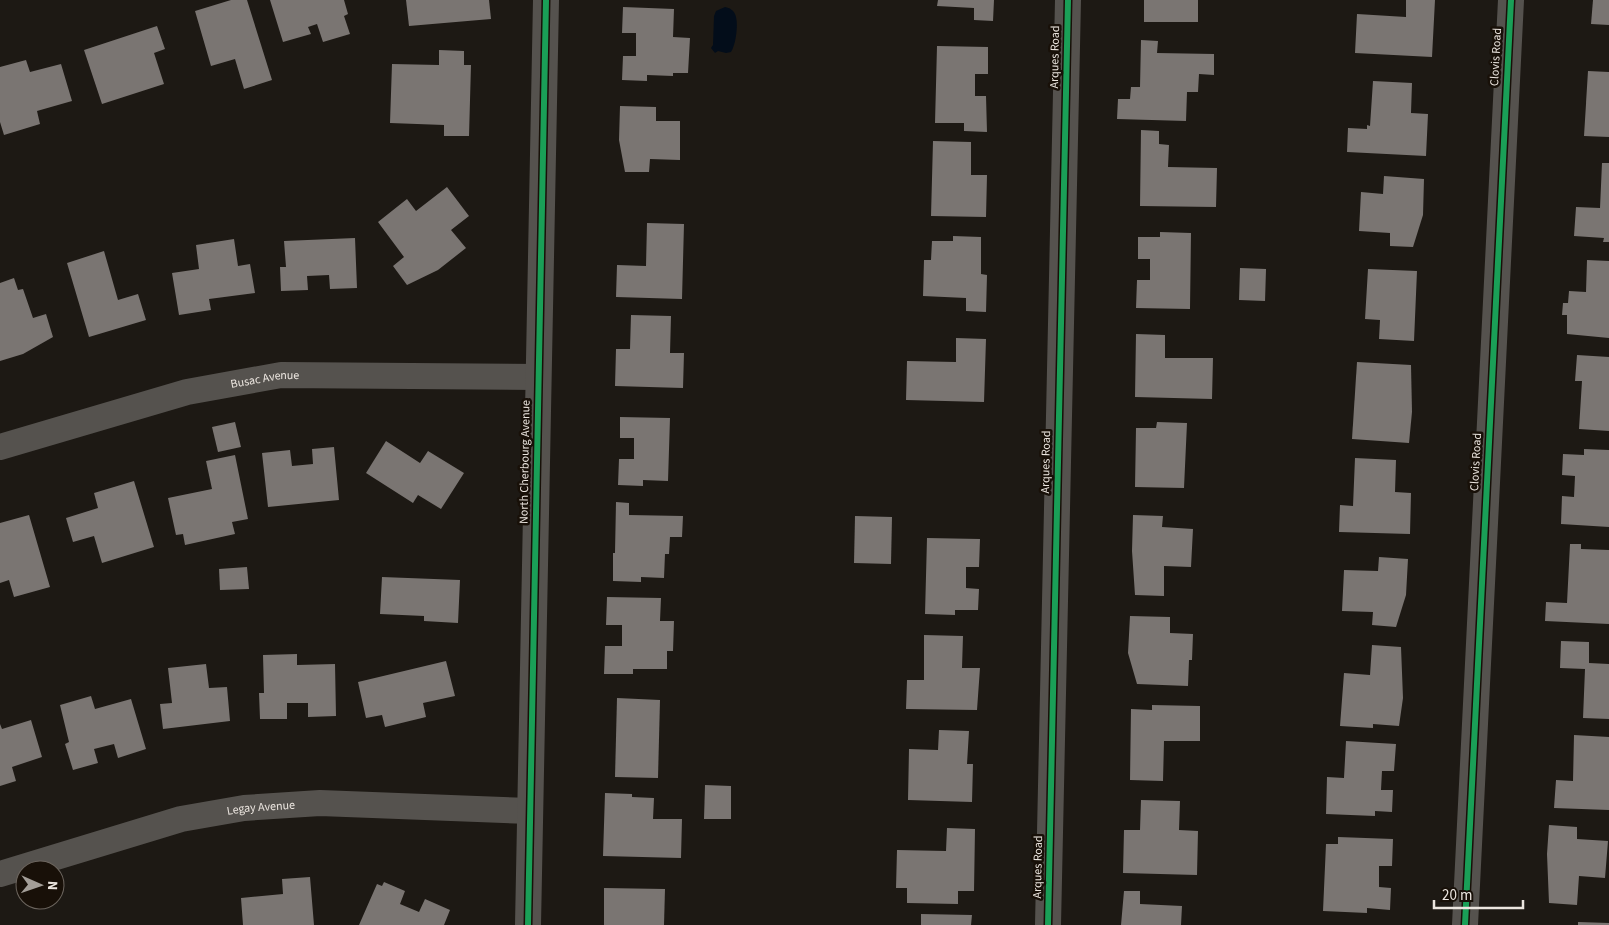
<svg xmlns="http://www.w3.org/2000/svg" width="1609" height="925" viewBox="0 0 1609 925" font-family="'Source Sans 3',sans-serif">
  <style>
    .water { fill: #030d1a }
    .building { fill: #7a7572 }
    .lines { fill: none; stroke-linecap: round; stroke-linejoin: round }
    .minor { stroke: #55524e; stroke-width: 26 }
    .cycleway-casing { stroke: #181008; stroke-width: 9 }
    .cycleway { stroke: #1a9f57; stroke-width: 6 }
    .labels { text-anchor: middle; dominant-baseline: central; stroke-width: 5; stroke-linejoin: round; paint-order: stroke }
    .street-label { font-size: 12px; fill: #ebe5df; stroke: #181008 }
  </style>
  <rect width="100%" height="100%" fill="#1d1914"/>
  <path class="water" d="M 725,7 C 730,8 733,10 735,14 C 739,22 736,45 731,52 L 726,53 L 718,51 L 715,53 L 711,48 L 713,45 L 714,16 L 716,11 Z"/>
  <g class="building">
    <path d="M 231,0 L 247,0 L 272,80 L 244,89 L 235,59 L 211,66 L 195,11 Z"/>
    <path d="M 270,0 L 344,0 L 348,14 L 344,16 L 350,34 L 323,42 L 317,24 L 308,27 L 311,34 L 283,42 Z"/>
    <path d="M 406,0 L 489,0 L 491,19 L 409,26 Z"/>
    <path d="M 938,0 L 994,0 L 993,21 L 974,20 L 974,8 L 937,6 Z"/>
    <rect x="1144" y="0" width="54" height="22"/>
    <path d="M 1406,0 L 1435,0 L 1432,57 L 1355,53 L 1357,14 L 1406,17 Z"/>
    <path d="M 1593,0 L 1609,0 L 1609,25 L 1591,24 Z"/>
    <path d="M 623,7 L 674,9 L 673,37 L 690,38 L 688,73 L 673,73 L 673,76 L 647,75 L 647,81 L 622,80 L 623,56 L 636,56 L 636,33 L 622,33 Z"/>
    <path d="M 157,26 L 165,49 L 154,53 L 164,84 L 102,104 L 84,50 Z"/>
    <path d="M 1141,40 L 1158,41 L 1157,53 L 1214,54 L 1214,75 L 1199,74 L 1198,92 L 1187,92 L 1186,121 L 1117,119 L 1118,99 L 1130,99 L 1131,87 L 1140,87 Z"/>
    <path d="M 937,46 L 988,47 L 988,74 L 975,74 L 975,96 L 986,96 L 987,132 L 964,131 L 964,123 L 935,123 Z"/>
    <path d="M 439,50 L 464,51 L 464,65 L 471,65 L 469,136 L 444,136 L 444,125 L 390,123 L 392,64 L 439,65 Z"/>
    <path d="M 26,60 L 30,72 L 61,64 L 72,101 L 37,111 L 40,124 L 4,135 L 0,122 L 0,67 Z"/>
    <path d="M 1588,71 L 1609,72 L 1609,137 L 1584,136 Z"/>
    <path d="M 1373,81 L 1412,83 L 1411,113 L 1428,114 L 1426,156 L 1347,152 L 1348,128 L 1367,129 L 1367,125 L 1370,126 Z"/>
    <path d="M 620,106 L 656,107 L 656,121 L 680,121 L 680,160 L 650,159 L 649,172 L 625,172 L 619,140 Z"/>
    <path d="M 1141,130 L 1159,131 L 1159,144 L 1169,145 L 1168,167 L 1217,168 L 1216,207 L 1140,206 Z"/>
    <path d="M 933,141 L 971,142 L 971,175 L 987,175 L 986,217 L 931,216 Z"/>
    <path d="M 1602,163 L 1609,163 L 1609,242 L 1603,242 L 1604,238 L 1574,236 L 1576,207 L 1600,208 Z"/>
    <path d="M 1384,176 L 1424,179 L 1423,215 L 1413,247 L 1390,246 L 1390,233 L 1359,231 L 1361,192 L 1383,194 Z"/>
    <path d="M 447,187 L 469,216 L 451,230 L 466,248 L 438,270 L 407,285 L 393,266 L 404,257 L 378,222 L 407,199 L 416,211 Z"/>
    <path d="M 647,223 L 684,224 L 682,299 L 616,297 L 617,265 L 646,266 Z"/>
    <path d="M 1160,232 L 1191,233 L 1190,309 L 1136,308 L 1137,280 L 1150,280 L 1150,259 L 1138,259 L 1138,237 L 1160,237 Z"/>
    <path d="M 953,236 L 981,237 L 981,274 L 987,275 L 986,312 L 966,311 L 966,298 L 923,296 L 924,260 L 931,260 L 932,241 L 953,241 Z"/>
    <path d="M 355,238 L 357,288 L 330,289 L 329,275 L 307,276 L 308,290 L 281,291 L 280,267 L 286,267 L 284,241 Z"/>
    <path d="M 234,239 L 238,266 L 250,264 L 255,293 L 209,299 L 211,310 L 179,315 L 172,273 L 199,269 L 196,245 Z"/>
    <path d="M 104,251 L 118,300 L 138,294 L 146,320 L 89,337 L 67,263 Z"/>
    <path d="M 1587,260 L 1609,261 L 1609,338 L 1567,334 L 1567,315 L 1562,315 L 1563,303 L 1568,303 L 1569,291 L 1586,292 Z"/>
    <path d="M 1240,268 L 1266,269 L 1265,301 L 1239,300 Z"/>
    <path d="M 1368,269 L 1417,271 L 1414,341 L 1379,339 L 1380,320 L 1365,319 Z"/>
    <path d="M 14,278 L 18,290 L 23,289 L 33,318 L 46,314 L 53,337 L 23,354 L 0,361 L 0,283 Z"/>
    <path d="M 631,315 L 671,316 L 670,353 L 684,353 L 683,388 L 615,386 L 616,349 L 630,349 Z"/>
    <path d="M 1136,334 L 1165,335 L 1165,358 L 1213,358 L 1212,399 L 1135,397 Z"/>
    <path d="M 956,338 L 986,339 L 984,402 L 906,400 L 907,361 L 956,362 Z"/>
    <path d="M 1577,355 L 1609,357 L 1609,431 L 1579,429 L 1582,381 L 1575,381 Z"/>
    <path d="M 1357,362 L 1411,365 L 1412,412 L 1409,443 L 1352,439 Z"/>
    <path d="M 620,417 L 670,418 L 668,481 L 643,480 L 643,486 L 618,485 L 619,459 L 634,459 L 634,438 L 620,438 Z"/>
    <path d="M 235,422 L 241,447 L 218,452 L 212,427 Z"/>
    <path d="M 1157,422 L 1187,423 L 1184,488 L 1135,487 L 1136,428 L 1156,428 Z"/>
    <path d="M 386,441 L 420,463 L 428,451 L 464,473 L 441,509 L 418,495 L 413,503 L 366,473 Z"/>
    <path d="M 334,447 L 339,500 L 268,507 L 262,453 L 290,450 L 292,466 L 313,464 L 312,449 Z"/>
    <path d="M 1584,449 L 1609,450 L 1609,527 L 1561,524 L 1562,496 L 1574,497 L 1575,476 L 1562,475 L 1563,454 L 1584,455 Z"/>
    <path d="M 235,455 L 248,519 L 232,522 L 235,534 L 185,545 L 183,534 L 176,535 L 168,498 L 212,489 L 206,461 Z"/>
    <path d="M 1355,458 L 1396,460 L 1395,492 L 1411,493 L 1410,534 L 1339,532 L 1340,505 L 1353,506 Z"/>
    <path d="M 134,481 L 154,547 L 102,563 L 94,536 L 73,542 L 66,518 L 98,508 L 94,493 Z"/>
    <path d="M 616,502 L 629,503 L 629,515 L 683,516 L 682,537 L 670,537 L 669,554 L 665,554 L 664,578 L 641,577 L 641,582 L 613,581 L 613,553 L 615,553 Z"/>
    <path d="M 29,515 L 50,587 L 14,597 L 9,580 L 0,583 L 0,523 Z"/>
    <path d="M 1133,515 L 1163,516 L 1162,527 L 1193,529 L 1191,567 L 1164,566 L 1164,596 L 1135,595 L 1132,551 Z"/>
    <path d="M 855,516 L 892,517 L 891,564 L 854,563 Z"/>
    <path d="M 927,538 L 980,539 L 979,567 L 966,567 L 966,588 L 979,589 L 978,610 L 955,610 L 955,615 L 925,614 Z"/>
    <path d="M 1570,544 L 1581,544 L 1581,549 L 1609,550 L 1609,624 L 1545,621 L 1546,602 L 1567,603 Z"/>
    <path d="M 1379,557 L 1408,559 L 1406,595 L 1396,627 L 1372,625 L 1373,612 L 1342,611 L 1344,570 L 1378,571 Z"/>
    <path d="M 247,567 L 249,589 L 220,590 L 219,569 Z"/>
    <path d="M 382,577 L 460,580 L 458,623 L 424,621 L 424,616 L 380,614 Z"/>
    <path d="M 607,597 L 661,598 L 660,621 L 674,621 L 673,651 L 667,651 L 667,669 L 633,669 L 633,674 L 604,674 L 605,646 L 622,646 L 622,625 L 606,625 Z"/>
    <path d="M 1130,616 L 1170,617 L 1170,633 L 1193,634 L 1192,660 L 1189,660 L 1188,686 L 1137,684 L 1128,653 Z"/>
    <path d="M 924,635 L 963,636 L 962,668 L 980,668 L 977,710 L 906,709 L 907,680 L 924,680 Z"/>
    <path d="M 1561,641 L 1589,642 L 1589,663 L 1609,664 L 1609,719 L 1583,718 L 1585,669 L 1560,668 Z"/>
    <path d="M 1372,645 L 1401,647 L 1403,698 L 1399,726 L 1373,724 L 1373,728 L 1340,726 L 1344,673 L 1370,675 Z"/>
    <path d="M 297,654 L 297,665 L 335,664 L 336,716 L 308,717 L 308,703 L 287,703 L 287,719 L 260,719 L 259,693 L 264,693 L 263,655 Z"/>
    <path d="M 446,661 L 455,696 L 423,703 L 426,717 L 385,727 L 382,715 L 366,718 L 358,682 Z"/>
    <path d="M 206,664 L 209,688 L 227,687 L 230,721 L 163,729 L 160,704 L 172,703 L 168,668 Z"/>
    <path d="M 91,696 L 95,709 L 131,699 L 146,749 L 118,758 L 114,744 L 94,749 L 98,763 L 73,770 L 65,744 L 69,742 L 60,705 Z"/>
    <path d="M 617,698 L 660,700 L 658,778 L 615,777 Z"/>
    <path d="M 1152,705 L 1200,706 L 1200,741 L 1164,741 L 1163,781 L 1130,780 L 1131,709 L 1152,710 Z"/>
    <path d="M 31,720 L 42,757 L 12,767 L 16,781 L 0,786 L 0,724 L 2,729 Z"/>
    <path d="M 939,730 L 969,731 L 967,764 L 973,764 L 972,802 L 908,800 L 909,749 L 938,750 Z"/>
    <path d="M 1574,735 L 1609,737 L 1609,810 L 1554,808 L 1556,780 L 1573,781 Z"/>
    <path d="M 1346,741 L 1396,744 L 1394,771 L 1382,771 L 1381,790 L 1393,790 L 1392,812 L 1375,811 L 1375,816 L 1326,814 L 1327,777 L 1344,778 Z"/>
    <path d="M 705,785 L 731,786 L 731,819 L 704,819 Z"/>
    <path d="M 605,793 L 632,794 L 632,797 L 654,798 L 653,819 L 682,819 L 681,858 L 603,856 Z"/>
    <path d="M 1141,800 L 1180,801 L 1179,830 L 1198,831 L 1197,875 L 1123,873 L 1124,830 L 1140,830 Z"/>
    <path d="M 1549,825 L 1577,827 L 1577,839 L 1608,841 L 1605,878 L 1579,876 L 1577,905 L 1549,903 L 1547,854 Z"/>
    <path d="M 947,828 L 975,829 L 974,891 L 958,891 L 958,904 L 907,903 L 907,888 L 896,888 L 897,850 L 946,851 Z"/>
    <path d="M 1338,837 L 1393,839 L 1392,866 L 1379,866 L 1379,887 L 1391,888 L 1390,910 L 1367,908 L 1367,913 L 1323,911 L 1326,844 L 1338,844 Z"/>
    <path d="M 310,877 L 314,925 L 243,925 L 241,898 L 283,894 L 282,879 Z"/>
    <path d="M 384,882 L 405,891 L 400,904 L 419,912 L 425,899 L 450,910 L 444,925 L 359,925 L 377,884 L 382,886 Z"/>
    <path d="M 604,888 L 665,889 L 664,925 L 604,925 Z"/>
    <path d="M 1124,891 L 1140,891 L 1140,904 L 1182,906 L 1181,925 L 1121,925 Z"/>
    <path d="M 921,914 L 972,915 L 971,925 L 921,925 Z"/>
    <path d="M 1578,922 L 1609,923 L 1609,925 L 1578,925 Z"/>
  </g>
  <g class="lines">
    <g class="minor">
      <path id="s1" d="M 0,447 L 187,392 L 281,375 L 538,377"/>
      <path id="s2" d="M 0,874 L 181,819 L 244,808 L 320,803 L 530,811"/>
      <path d="M 528,925 L 546,0"/>
      <path d="M 1048,925 L 1068,0"/>
      <path d="M 1465,925 L 1511,0"/>
    </g>
    <g class="cycleway-casing">
      <g id="cycleway">
        <path d="M 528,925 L 546,0"/>
        <path d="M 1048,925 L 1068,0"/>
        <path d="M 1465,925 L 1511,0"/>
      </g>
    </g>
    <use href="#cycleway" class="cycleway"/>
  </g>
  <g class="labels">
    <g class="street-label">
      <text transform="translate(1055 57) rotate(-89)">Arques Road</text>
      <text transform="translate(1496 57) rotate(-87)">Clovis Road</text>
      <text stroke="none"><textPath href="#s1" startOffset="274">Busac Avenue</textPath></text>
      <text transform="translate(525 462) rotate(-89)">North Cherbourg Avenue</text>
      <text transform="translate(1046 462) rotate(-89)">Arques Road</text>
      <text transform="translate(1476 462) rotate(-87)">Clovis Road</text>
      <text stroke="none"><textPath href="#s2" startOffset="270">Legay Avenue</textPath></text>
      <text transform="translate(1038 867) rotate(-89)">Arques Road</text>
    </g>
  </g>
  <g transform="translate(40 885) rotate(92)"><circle r="24" fill="#181008" stroke="#6c655e"/>
  <path d="M0-4L9 19L0 12L-9 19Z" fill="#a39e98"/>
  <text y="-8" font-size="14" font-weight="bold" text-anchor="middle" fill="#ebe5df">N</text>
  </g>
  <path d="M1434 900v8h89v-8" fill="none" stroke="#ebe5df" stroke-width="2.5"/>
  <text x="1442" y="900" font-size="15" fill="#ebe5df" stroke="#181008" stroke-width="4" paint-order="stroke">20 m</text>
</svg>
